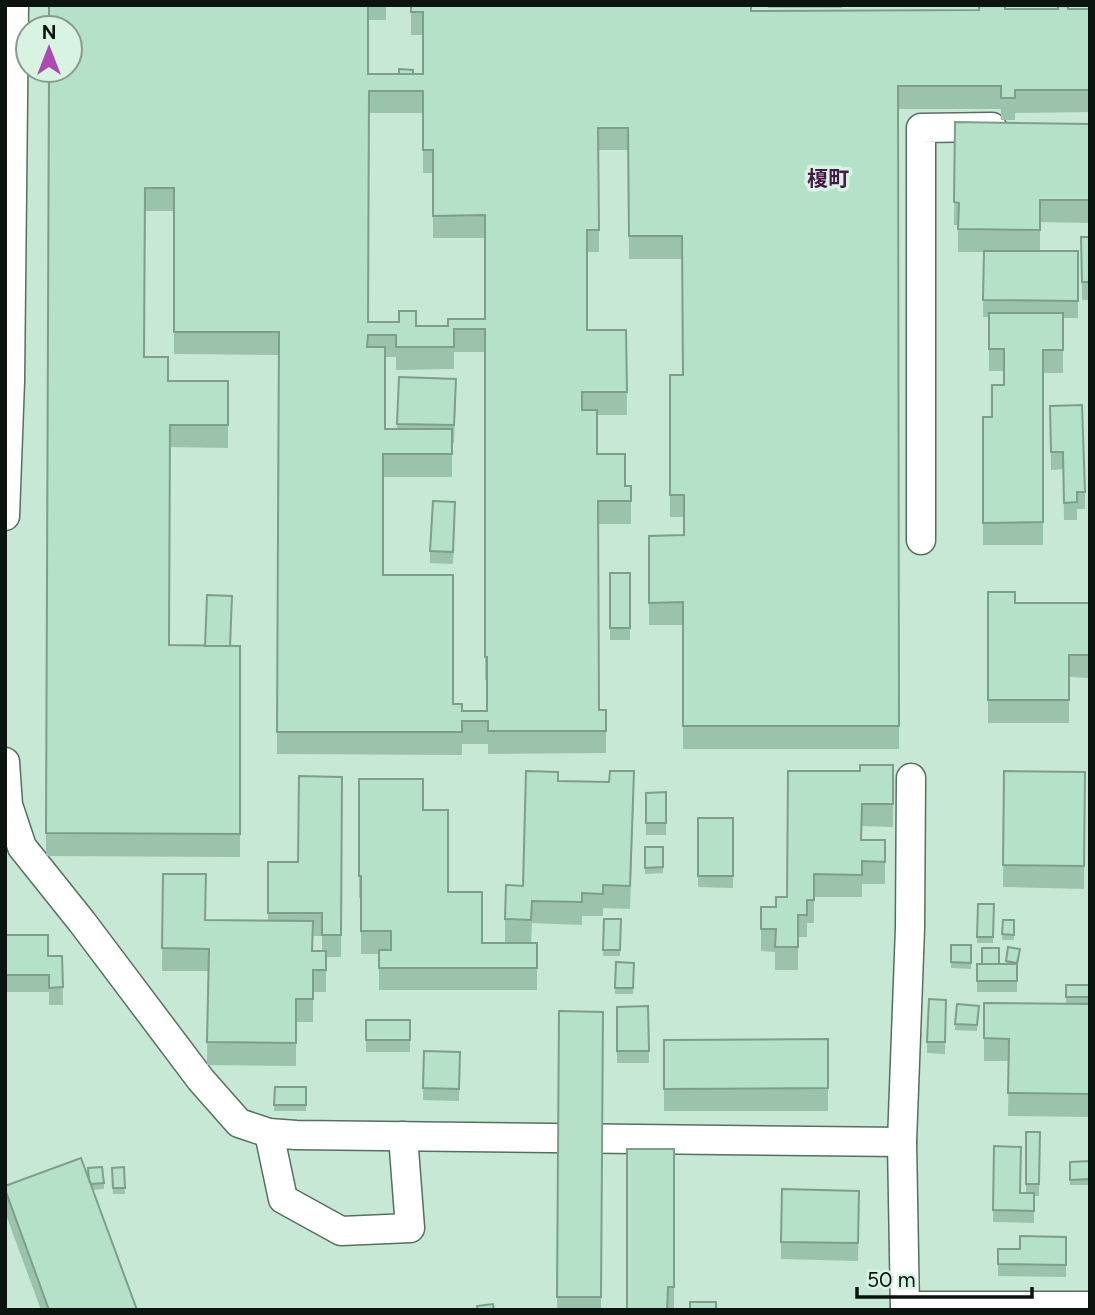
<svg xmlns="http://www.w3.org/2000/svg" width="1095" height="1315" viewBox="0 0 1095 1315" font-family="Figtree,'Noto Sans JP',sans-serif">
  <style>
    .built { fill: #c6e8d4; fill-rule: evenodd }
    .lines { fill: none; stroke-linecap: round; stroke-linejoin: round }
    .minor-casing { stroke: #576f61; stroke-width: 31 }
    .minor { stroke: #fff; stroke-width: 28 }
    .wall { fill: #9bc2ab; fill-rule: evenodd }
    .building { fill: #b4e1c7; stroke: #7e9e8b; stroke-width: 2; fill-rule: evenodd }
    .labels { text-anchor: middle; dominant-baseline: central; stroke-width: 7; stroke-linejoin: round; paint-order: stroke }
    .neighbourhood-label { font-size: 21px; font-weight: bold; fill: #47194a; stroke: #d9f3e3 }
  </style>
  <rect width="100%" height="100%" fill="#d9f3e3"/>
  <path class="built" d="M 5,5 L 1090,5 L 1090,1310 L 5,1310 ZM 28,28 L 70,28 L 70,70 L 28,70 Z"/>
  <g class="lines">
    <g class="minor-casing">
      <g id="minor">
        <path d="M 5,516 L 10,381 L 14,5"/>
        <path d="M 921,540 L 921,128 L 992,127"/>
        <path d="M 5,762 L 8,805 L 22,847 L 82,922 L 201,1080 L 239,1123 L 269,1133 L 296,1135 L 902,1142"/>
        <path d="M 269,1133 L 283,1199 L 341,1231 L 410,1228 L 403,1136"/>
        <path d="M 905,1306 L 1090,1306"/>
        <path d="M 905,1310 L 902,1142 L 910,928 L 911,778"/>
      </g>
    </g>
    <use href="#minor" class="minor"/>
  </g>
  <g class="wall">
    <path d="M 49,5 L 386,5 L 386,20 L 369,20 L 368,74 L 423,74 L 423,35 L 411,35 L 411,5 L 751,11 L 979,10 L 1090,9 L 1090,112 L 1015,113 L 1015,120 L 1001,120 L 1001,109 L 898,109 L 899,749 L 683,749 L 683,625 L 649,625 L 649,536 L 684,535 L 684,517 L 670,517 L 670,375 L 683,375 L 682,259 L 629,259 L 628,150 L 599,150 L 599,252 L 587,252 L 587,330 L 626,330 L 627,415 L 597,415 L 597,454 L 625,486 L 631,486 L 631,524 L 599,524 L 599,710 L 606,710 L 606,753 L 488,754 L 488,744 L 462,744 L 462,755 L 277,754 L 278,355 L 174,354 L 174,211 L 145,211 L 144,357 L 168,381 L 228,381 L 228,448 L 170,447 L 169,645 L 240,646 L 240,857 L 46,856 ZM 369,113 L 423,113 L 423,173 L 433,173 L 433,238 L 485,238 L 485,319 L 448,326 L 416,326 L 368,322 ZM 454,352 L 485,352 L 485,680 L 487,680 L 487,711 L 462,711 L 453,704 L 383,575 L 383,477 L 452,477 L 452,443 L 454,443 L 456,397 L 399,377 L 397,429 L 385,429 L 385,357 L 396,357 L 396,370 L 454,369 Z"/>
    <rect x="768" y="5" width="74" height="3"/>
    <path d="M 955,122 L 1090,124 L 1090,223 L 1040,222 L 1040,251 L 1078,251 L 1078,318 L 1063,318 L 1063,373 L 1043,373 L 1043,545 L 983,545 L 983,417 L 992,417 L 1004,385 L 1004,371 L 989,371 L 989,317 L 983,317 L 984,252 L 958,252 L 958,225 L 954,225 Z"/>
    <path d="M 1081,237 L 1090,237 L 1090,300 L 1082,300 Z"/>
    <path d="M 1050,406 L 1085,492 L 1085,509 L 1077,509 L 1077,520 L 1064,520 L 1063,469 L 1051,470 Z"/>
    <path d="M 455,514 L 453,564 L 430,563 L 430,551 Z"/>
    <rect x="610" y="573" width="20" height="67"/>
    <path d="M 988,592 L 1015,603 L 1090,603 L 1090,678 L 1069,677 L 1069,723 L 988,723 Z"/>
    <path d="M 893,765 L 893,827 L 862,826 L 862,840 L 885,840 L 885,884 L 862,884 L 862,897 L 814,897 L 814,923 L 807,923 L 807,937 L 798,937 L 798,970 L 775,970 L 775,952 L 761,951 L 761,907 L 776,907 L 787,897 L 860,771 Z"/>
    <path d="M 1004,771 L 1085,772 L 1084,889 L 1003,887 Z"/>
    <path d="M 342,777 L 341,957 L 326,957 L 326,992 L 313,992 L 313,1022 L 296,1022 L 296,1066 L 207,1065 L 208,971 L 162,971 L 163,874 L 205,920 L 268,921 L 268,862 L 298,862 ZM 313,936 L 322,936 L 322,951 L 313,951 Z"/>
    <path d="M 359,779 L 423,810 L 448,892 L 482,943 L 527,943 L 505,942 L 505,919 L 523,886 L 558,781 L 634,794 L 630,909 L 603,908 L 603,916 L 582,916 L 582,925 L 532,923 L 531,943 L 537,943 L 537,990 L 379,990 L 379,954 L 361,954 L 361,898 L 359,898 Z"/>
    <path d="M 666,792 L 666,835 L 646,835 L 646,793 Z"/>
    <path d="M 698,818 L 733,818 L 733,888 L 698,887 Z"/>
    <path d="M 645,847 L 663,847 L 663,873 L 645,874 Z"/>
    <path d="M 978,904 L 994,904 L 993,943 L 977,943 Z"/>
    <path d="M 1090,904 L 1090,1117 L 1008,1116 L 1009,1061 L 984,1061 L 984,1003 L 1066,1004 L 1066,985 L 1089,985 Z"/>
    <path d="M 604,919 L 621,919 L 620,956 L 603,956 Z"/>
    <path d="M 1003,920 L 1014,920 L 1014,940 L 1002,940 Z"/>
    <path d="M 5,935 L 48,956 L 62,956 L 63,1005 L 49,1005 L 49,992 L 5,992 Z"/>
    <path d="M 951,945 L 971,945 L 971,969 L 951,968 Z"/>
    <path d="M 1020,955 L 1017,969 L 1017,992 L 977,992 L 977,964 L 1006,964 L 1006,961 Z"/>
    <path d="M 616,962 L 634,963 L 633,994 L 615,994 Z"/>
    <path d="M 946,1000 L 945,1054 L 927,1053 L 927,1042 Z"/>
    <path d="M 648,1006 L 649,1063 L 617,1063 L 617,1007 Z"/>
    <path d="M 979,1006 L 977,1031 L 955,1030 L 955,1024 Z"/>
    <path d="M 559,1011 L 603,1012 L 601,1310 L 557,1310 Z"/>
    <rect x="366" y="1020" width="44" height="32"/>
    <path d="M 828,1039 L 828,1111 L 664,1111 L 664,1040 Z"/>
    <path d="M 424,1051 L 460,1052 L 459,1101 L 423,1100 Z"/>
    <path d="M 275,1087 L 306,1087 L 306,1111 L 274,1111 Z"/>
    <path d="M 1026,1132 L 1040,1132 L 1039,1196 L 1034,1196 L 1034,1223 L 993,1222 L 994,1146 L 1020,1193 L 1026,1193 Z"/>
    <path d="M 674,1149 L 674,1310 L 627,1310 Z"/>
    <path d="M 1090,1161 L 1090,1185 L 1070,1185 L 1070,1162 Z"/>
    <path d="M 124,1167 L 125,1194 L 113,1194 L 112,1168 Z"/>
    <path d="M 88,1177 L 104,1183 L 104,1189 L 93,1190 L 137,1310 L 41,1310 L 5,1212 L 5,1186 Z"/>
    <path d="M 859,1191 L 858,1261 L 781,1259 L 781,1242 Z"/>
    <path d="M 1066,1237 L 1066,1277 L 998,1276 L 998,1249 L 1020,1249 Z"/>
  </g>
  <g class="building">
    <path d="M 49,5 L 368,5 L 368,74 L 423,74 L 423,12 L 411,12 L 411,5 L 751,5 L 751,11 L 979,10 L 979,5 L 1005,5 L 1005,9 L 1058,9 L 1058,5 L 1068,5 L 1068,9 L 1090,9 L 1090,90 L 1015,90 L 1015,98 L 1001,98 L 1001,86 L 898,86 L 899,726 L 683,726 L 683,602 L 649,603 L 649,536 L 684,535 L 684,495 L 670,495 L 670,375 L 683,375 L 682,236 L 629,236 L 628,128 L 598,128 L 599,230 L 587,230 L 587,330 L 626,330 L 627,392 L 582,392 L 582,410 L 597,410 L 597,454 L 625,454 L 625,486 L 631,486 L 631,501 L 598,501 L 599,710 L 606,710 L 606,731 L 488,731 L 488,721 L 462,721 L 462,732 L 277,732 L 279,332 L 174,332 L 174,188 L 145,188 L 144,357 L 168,357 L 168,381 L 228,381 L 228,425 L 170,425 L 169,645 L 240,646 L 240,834 L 46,833 L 49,70 L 70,70 L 70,28 L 49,28 ZM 369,91 L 423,91 L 423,150 L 433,150 L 433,216 L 485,215 L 485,319 L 448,319 L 448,326 L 416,326 L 416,311 L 399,311 L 399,322 L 368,322 ZM 454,329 L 485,329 L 485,657 L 487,657 L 487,711 L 462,711 L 462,704 L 453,704 L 453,575 L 383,575 L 383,454 L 452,454 L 452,429 L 385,429 L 385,347 L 367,347 L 368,335 L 396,335 L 396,347 L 454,347 Z"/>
    <path d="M 399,69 L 413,70 L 413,74 L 399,74 Z"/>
    <path d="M 955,122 L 1090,124 L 1090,200 L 1040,200 L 1040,230 L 958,229 L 959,203 L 954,202 Z"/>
    <path d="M 1081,237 L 1090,237 L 1090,282 L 1082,282 Z"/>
    <path d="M 984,251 L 1078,251 L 1078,301 L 983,300 Z"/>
    <path d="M 989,313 L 1063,313 L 1063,350 L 1043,350 L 1043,522 L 983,523 L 983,417 L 992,417 L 992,385 L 1004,385 L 1004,349 L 989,349 Z"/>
    <path d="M 399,377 L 456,379 L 454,425 L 397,424 Z"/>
    <path d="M 1082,405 L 1085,492 L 1077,492 L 1077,502 L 1064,503 L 1063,452 L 1051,452 L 1050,406 Z"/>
    <path d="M 433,501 L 455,502 L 453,552 L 430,551 Z"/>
    <rect x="610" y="573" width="20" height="55"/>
    <path d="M 988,592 L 1015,592 L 1015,603 L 1090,603 L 1090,655 L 1069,655 L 1069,700 L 988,700 Z"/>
    <path d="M 207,595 L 232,596 L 230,646 L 205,646 Z"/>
    <path d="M 860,765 L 893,765 L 893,804 L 862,804 L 861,840 L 885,840 L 885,862 L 862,861 L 862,875 L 814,874 L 814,900 L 807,900 L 807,915 L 798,915 L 798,947 L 775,947 L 776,929 L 761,929 L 761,907 L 776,907 L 776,897 L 787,897 L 788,771 L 860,771 Z"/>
    <path d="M 526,771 L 558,772 L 558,781 L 609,782 L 610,771 L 634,771 L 630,886 L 603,885 L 603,894 L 582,893 L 582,902 L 532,901 L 531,920 L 505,919 L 506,885 L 523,886 Z"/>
    <path d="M 1004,771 L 1085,772 L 1084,866 L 1003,865 Z"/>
    <path d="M 299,776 L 342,777 L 341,935 L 322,935 L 322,913 L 268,913 L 268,862 L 298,862 Z"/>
    <path d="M 359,779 L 423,779 L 423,810 L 448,810 L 448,892 L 482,892 L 482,943 L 537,943 L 537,968 L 379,968 L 379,950 L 391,950 L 391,931 L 361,931 L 361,876 L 359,876 Z"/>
    <path d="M 666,792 L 666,823 L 646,823 L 646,793 Z"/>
    <rect x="698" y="818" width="35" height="58"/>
    <path d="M 645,847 L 663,847 L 663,867 L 645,868 Z"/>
    <path d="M 163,874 L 206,874 L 205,920 L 313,921 L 312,951 L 326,951 L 326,970 L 313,970 L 313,999 L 296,999 L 296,1043 L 207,1042 L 209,949 L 162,948 Z"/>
    <path d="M 978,904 L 994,904 L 993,937 L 977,937 Z"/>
    <path d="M 1089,904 L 1090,904 L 1090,997 L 1066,997 L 1066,985 L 1089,985 Z"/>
    <path d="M 604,919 L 621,919 L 620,950 L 603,950 Z"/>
    <path d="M 1003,920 L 1014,920 L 1014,935 L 1002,934 Z"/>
    <path d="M 5,935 L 48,935 L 48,956 L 62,956 L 63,987 L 49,988 L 49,975 L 5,975 Z"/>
    <path d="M 951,945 L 971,945 L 971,963 L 951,962 Z"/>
    <path d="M 1008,947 L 1020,949 L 1017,963 L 1006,961 Z"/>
    <rect x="982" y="948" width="17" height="16"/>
    <path d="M 616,962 L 634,963 L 633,988 L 615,988 Z"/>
    <rect x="977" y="964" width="40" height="17"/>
    <path d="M 929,999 L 946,1000 L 945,1042 L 927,1042 Z"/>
    <path d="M 984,1003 L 1090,1004 L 1090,1094 L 1008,1093 L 1009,1039 L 984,1038 Z"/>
    <path d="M 957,1004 L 979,1006 L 977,1025 L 955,1024 Z"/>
    <path d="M 648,1006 L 649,1051 L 617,1051 L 617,1007 Z"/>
    <path d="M 559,1011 L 603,1012 L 601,1297 L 557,1297 Z"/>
    <rect x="366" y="1020" width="44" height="20"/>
    <path d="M 828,1039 L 828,1088 L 664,1089 L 664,1040 Z"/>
    <path d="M 424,1051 L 460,1052 L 459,1089 L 423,1088 Z"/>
    <path d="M 275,1087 L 306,1087 L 306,1105 L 274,1105 Z"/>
    <path d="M 1026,1132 L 1040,1132 L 1039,1184 L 1026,1184 Z"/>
    <path d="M 994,1146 L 1021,1147 L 1020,1193 L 1034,1193 L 1034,1211 L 993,1210 Z"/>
    <path d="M 627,1149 L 674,1149 L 674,1287 L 668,1287 L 667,1310 L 627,1310 Z"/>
    <path d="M 81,1158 L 137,1310 L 49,1310 L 5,1189 L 5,1186 Z"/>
    <path d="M 1090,1161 L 1090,1179 L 1070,1180 L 1070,1162 Z"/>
    <path d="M 102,1167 L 104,1183 L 91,1184 L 89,1179 L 88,1168 Z"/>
    <path d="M 124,1167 L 125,1188 L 113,1188 L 112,1168 Z"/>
    <path d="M 782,1189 L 859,1191 L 858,1243 L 781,1242 Z"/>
    <path d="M 1020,1236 L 1066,1237 L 1066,1265 L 998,1264 L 998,1249 L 1020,1249 Z"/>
    <rect x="690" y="1302" width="26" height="8"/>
    <path d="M 493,1304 L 494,1310 L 478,1310 L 477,1306 Z"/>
  </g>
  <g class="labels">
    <g class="neighbourhood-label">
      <text x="828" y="178">榎町</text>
    </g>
  </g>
  <rect width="1095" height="1315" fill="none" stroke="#0b140f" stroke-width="14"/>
  <g transform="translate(49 49)"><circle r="33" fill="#d9f3e3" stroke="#879a8e" stroke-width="2"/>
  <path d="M0-5L12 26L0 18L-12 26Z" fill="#ab4ab1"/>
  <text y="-10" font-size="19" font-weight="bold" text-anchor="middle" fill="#0b140f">N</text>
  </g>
  <path d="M857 1287v10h175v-10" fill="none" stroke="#0b140f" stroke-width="3.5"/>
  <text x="867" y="1287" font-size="21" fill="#0b140f" stroke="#d9f3e3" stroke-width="5" paint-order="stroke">50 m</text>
</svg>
